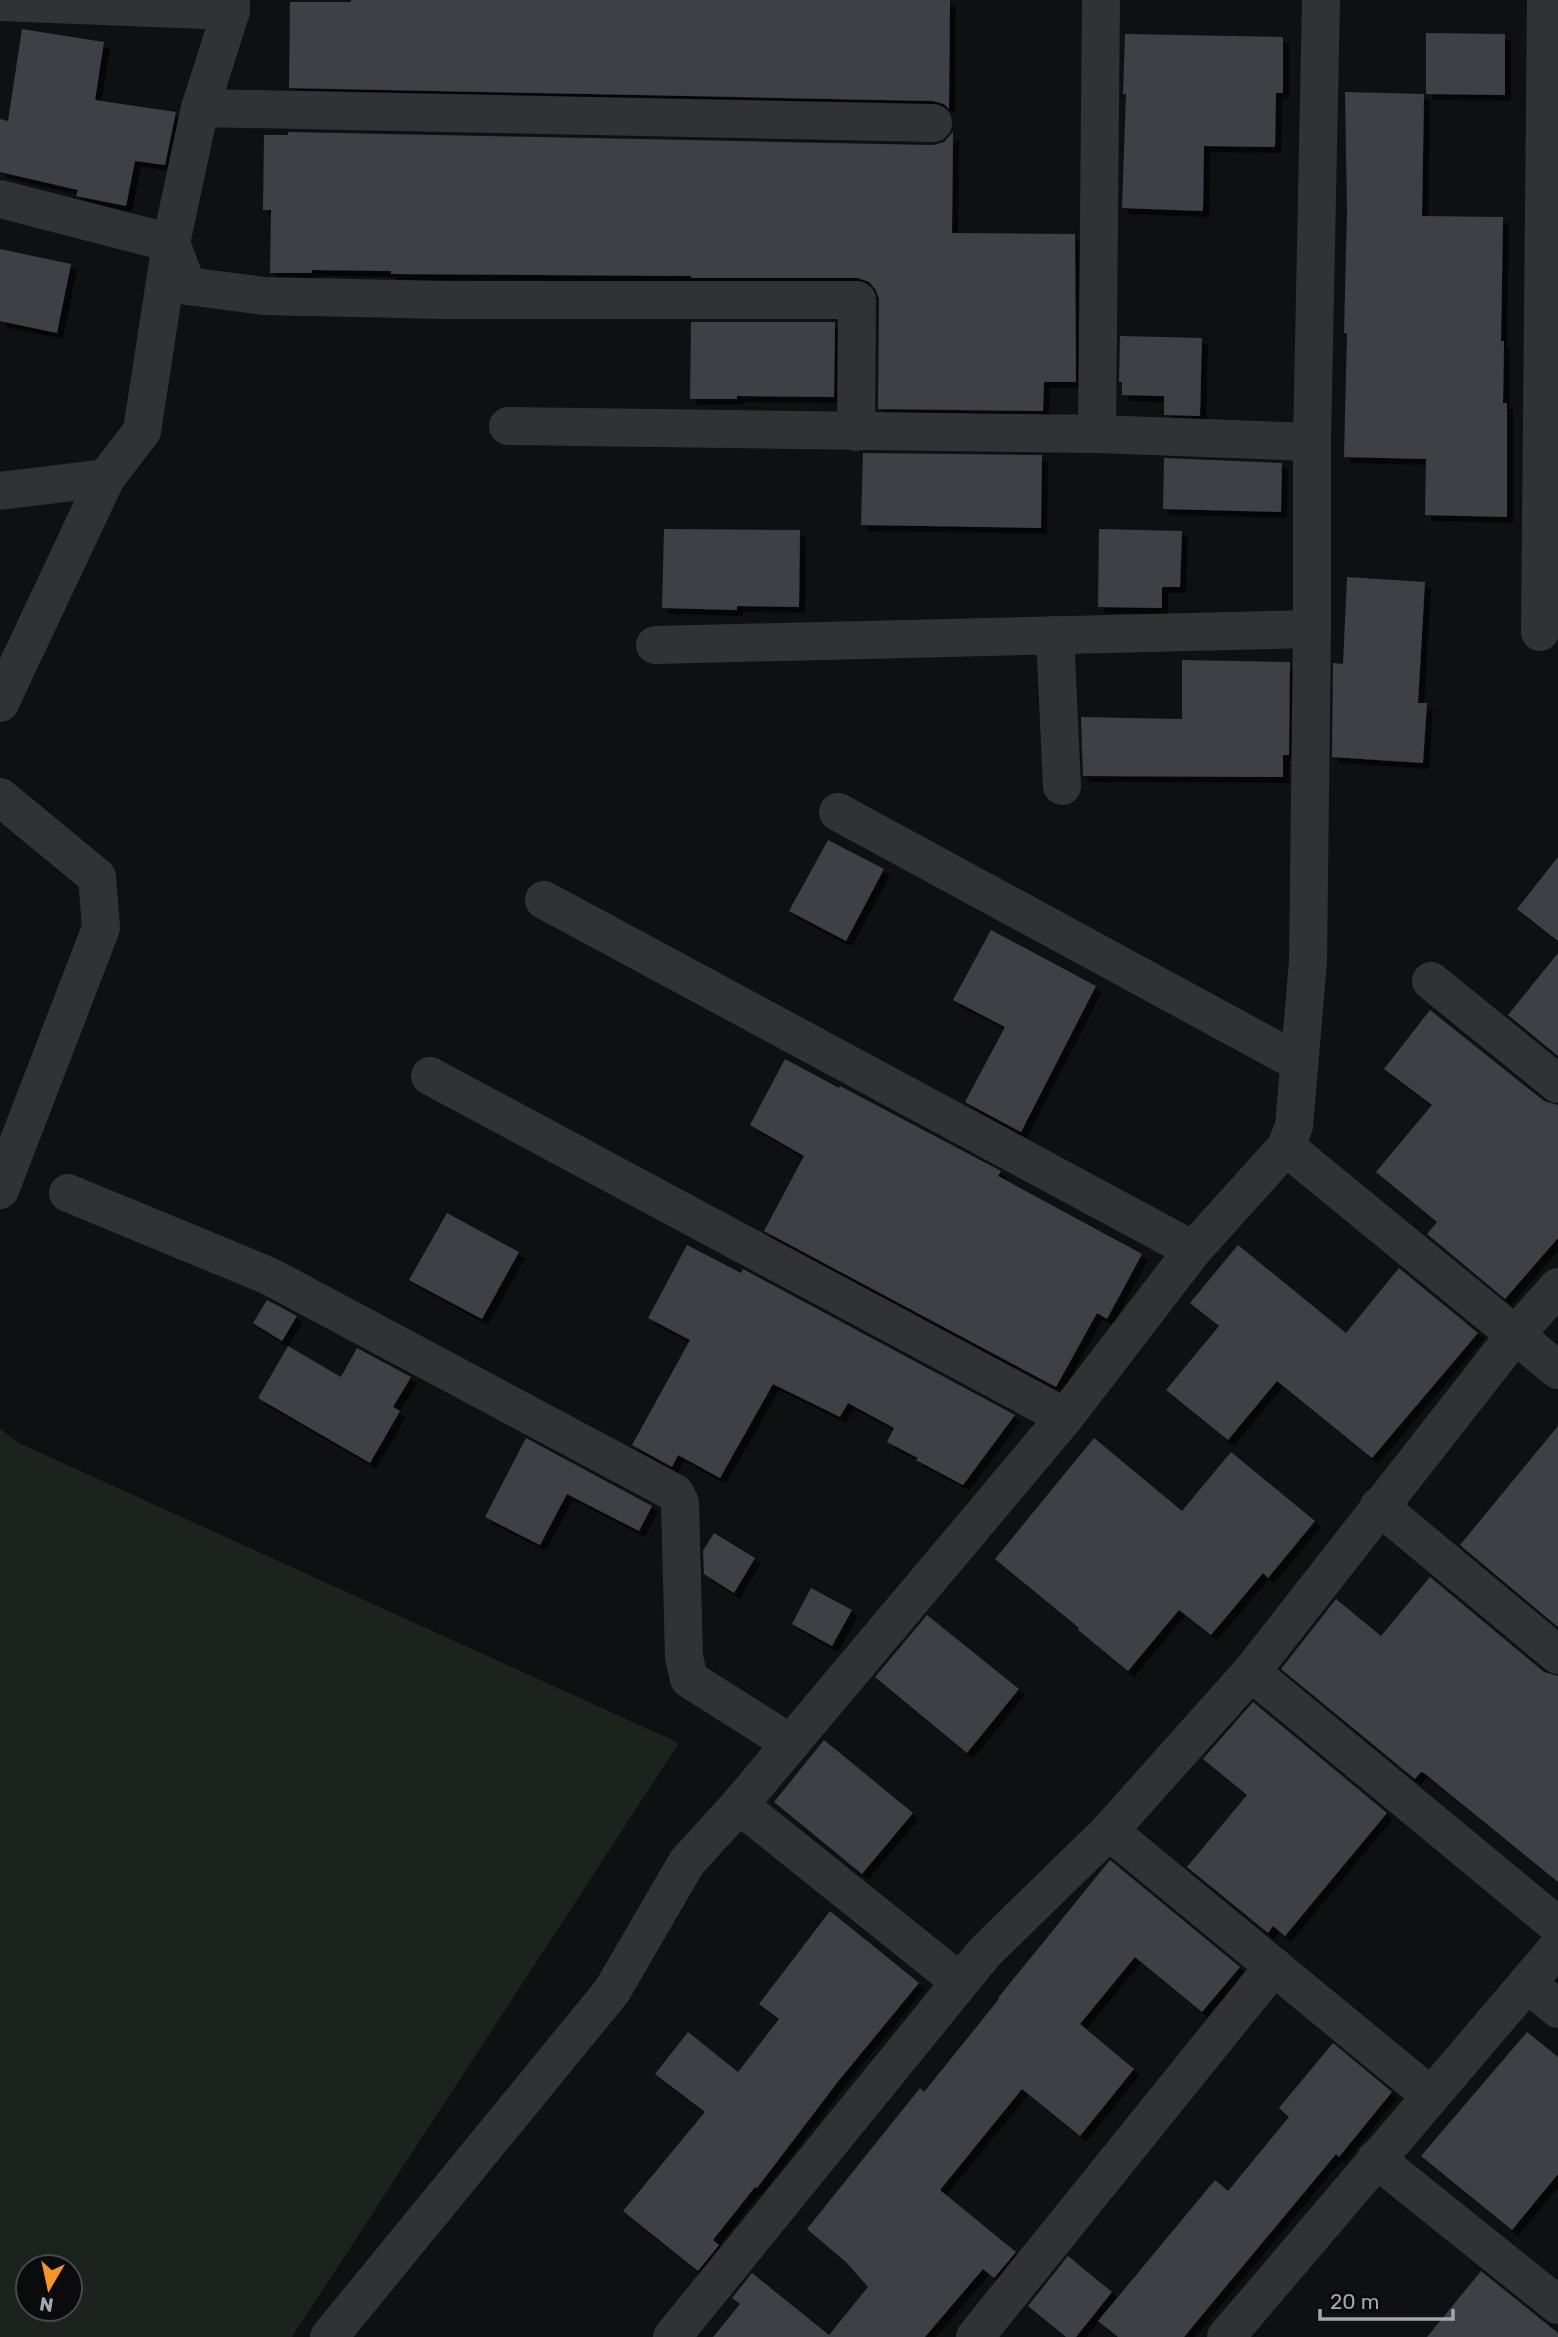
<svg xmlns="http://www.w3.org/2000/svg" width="1558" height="2337" viewBox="0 0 1558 2337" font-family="Rubik,sans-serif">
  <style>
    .green { fill: #1c231c; fill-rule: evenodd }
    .building { fill: #3e4044; filter: url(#shadow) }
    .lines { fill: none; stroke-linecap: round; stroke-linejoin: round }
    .street { stroke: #303236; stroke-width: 38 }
  </style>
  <defs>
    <filter id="shadow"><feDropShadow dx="6" dy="6" stdDeviation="0" flood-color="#0009"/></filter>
  </defs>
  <rect width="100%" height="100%" fill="#0f1011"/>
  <path class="green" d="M 0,1429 L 21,1444 L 679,1743 L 292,2337 L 0,2337 ZM 28,2267 L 70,2267 L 70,2309 L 28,2309 Z"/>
  <g class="building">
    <path d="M 351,0 L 950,0 L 949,109 L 944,104 L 933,101 L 289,88 L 290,2 L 351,2 Z"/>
    <path d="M 22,29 L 104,42 L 95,100 L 176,112 L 165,165 L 135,161 L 126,206 L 76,196 L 78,190 L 0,172 L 0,119 L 8,121 Z"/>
    <path d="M 1426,33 L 1505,34 L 1505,95 L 1426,94 Z"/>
    <path d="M 1125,34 L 1283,37 L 1283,93 L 1276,93 L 1275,147 L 1204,146 L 1203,211 L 1122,208 L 1126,94 L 1123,94 Z"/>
    <path d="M 1345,92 L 1424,94 L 1422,216 L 1503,217 L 1501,341 L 1504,341 L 1503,403 L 1507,403 L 1507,517 L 1425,515 L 1426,459 L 1344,457 L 1347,333 L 1344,333 L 1347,211 Z"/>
    <path d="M 288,132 L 933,145 L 944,142 L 953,132 L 952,233 L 1075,234 L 1076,382 L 1044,382 L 1043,411 L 878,409 L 879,299 L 876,290 L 869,282 L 858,278 L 691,278 L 691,276 L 391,274 L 391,271 L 312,270 L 312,273 L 270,273 L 271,210 L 263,210 L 264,135 L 288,135 Z"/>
    <path d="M 0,249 L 71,264 L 57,333 L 0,321 Z"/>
    <path d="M 691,322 L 835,322 L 834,397 L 737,396 L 737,399 L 690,399 Z"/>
    <path d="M 1120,336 L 1202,338 L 1200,416 L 1164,415 L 1164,396 L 1122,395 L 1122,382 L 1119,382 Z"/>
    <path d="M 863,453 L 1042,455 L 1041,528 L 861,525 Z"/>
    <path d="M 1164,458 L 1282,463 L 1281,512 L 1163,509 Z"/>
    <path d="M 664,529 L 800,530 L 799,607 L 737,606 L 737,610 L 662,608 Z"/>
    <path d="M 1099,529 L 1182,531 L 1180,587 L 1162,587 L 1162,608 L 1098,607 Z"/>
    <path d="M 1347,577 L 1425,582 L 1418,703 L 1427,703 L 1423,763 L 1332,757 L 1333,663 L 1343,664 Z"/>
    <path d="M 1182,660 L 1290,662 L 1289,755 L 1283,755 L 1283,777 L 1083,776 L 1081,717 L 1182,719 Z"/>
    <path d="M 828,840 L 884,869 L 846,941 L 789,911 Z"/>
    <path d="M 1558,857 L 1558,941 L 1517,909 Z"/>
    <path d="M 991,930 L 1096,986 L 1021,1132 L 965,1102 L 1005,1027 L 953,1000 Z"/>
    <path d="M 1558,953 L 1558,1056 L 1508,1015 Z"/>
    <path d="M 1430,1010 L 1544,1101 L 1558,1105 L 1558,1238 L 1505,1299 L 1427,1234 L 1437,1222 L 1376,1172 L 1432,1105 L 1384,1069 Z"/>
    <path d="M 785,1059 L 839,1088 L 840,1086 L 1001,1171 L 998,1176 L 1142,1254 L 1107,1319 L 1097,1313 L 1056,1387 L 764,1231 L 804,1156 L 750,1125 Z"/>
    <path d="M 447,1213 L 519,1252 L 482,1319 L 409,1280 Z"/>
    <path d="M 687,1245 L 741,1273 L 743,1269 L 1015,1415 L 963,1485 L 916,1460 L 918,1458 L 887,1442 L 894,1428 L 848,1403 L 840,1417 L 773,1384 L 720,1478 L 678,1455 L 672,1467 L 632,1445 L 690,1340 L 648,1318 Z"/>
    <path d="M 1238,1245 L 1346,1333 L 1399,1268 L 1478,1333 L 1372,1458 L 1277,1381 L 1228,1440 L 1166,1390 L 1219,1326 L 1190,1303 Z"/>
    <path d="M 267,1300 L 297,1316 L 282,1341 L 253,1323 Z"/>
    <path d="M 288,1346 L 341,1377 L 357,1348 L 411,1377 L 393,1407 L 400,1411 L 370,1463 L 258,1398 Z"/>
    <path d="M 1558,1426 L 1558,1627 L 1460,1545 Z"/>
    <path d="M 526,1438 L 652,1506 L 639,1531 L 567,1494 L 540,1545 L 485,1517 Z"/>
    <path d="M 1094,1438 L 1182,1511 L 1231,1452 L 1315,1521 L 1268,1578 L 1263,1573 L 1211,1635 L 1179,1610 L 1128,1671 L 1078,1630 L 1079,1628 L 995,1559 Z"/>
    <path d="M 714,1533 L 755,1558 L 734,1593 L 704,1574 L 703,1551 Z"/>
    <path d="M 1430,1577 L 1544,1672 L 1558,1676 L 1558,1882 L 1424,1773 L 1421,1772 L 1415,1779 L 1281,1669 L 1336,1599 L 1381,1636 Z"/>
    <path d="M 811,1588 L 852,1610 L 832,1646 L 792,1624 Z"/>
    <path d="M 927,1615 L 1019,1689 L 967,1753 L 875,1677 Z"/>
    <path d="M 1253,1702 L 1387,1813 L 1285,1936 L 1273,1926 L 1268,1933 L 1187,1867 L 1247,1795 L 1203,1759 Z"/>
    <path d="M 824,1740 L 913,1813 L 862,1874 L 774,1802 Z"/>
    <path d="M 1110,1860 L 1240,1967 L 1202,2012 L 1135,1957 L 1080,2024 L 1134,2069 L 1080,2136 L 1022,2089 L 940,2190 L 1016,2252 L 994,2278 L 983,2269 L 925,2337 L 713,2337 L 740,2304 L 732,2298 L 752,2273 L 829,2335 L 868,2287 L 847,2263 L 807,2229 L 920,2088 L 924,2092 L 999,1999 L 998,1998 Z"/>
    <path d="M 830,1911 L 919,1983 L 840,2079 L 757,2188 L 755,2187 L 713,2240 L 719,2245 L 698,2271 L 623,2211 L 705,2112 L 655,2074 L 688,2032 L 738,2072 L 779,2019 L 759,2004 Z"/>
    <path d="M 1527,2032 L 1558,2057 L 1558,2174 L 1512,2230 L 1421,2156 Z"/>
    <path d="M 1333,2043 L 1392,2092 L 1339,2157 L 1336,2154 L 1184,2337 L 1118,2337 L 1098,2321 L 1215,2180 L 1228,2191 L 1289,2117 L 1279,2108 Z"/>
    <path d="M 1068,2256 L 1112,2292 L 1076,2337 L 1066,2337 L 1028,2306 Z"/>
    <path d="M 1481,2271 L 1558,2333 L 1558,2337 L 1427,2337 Z"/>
  </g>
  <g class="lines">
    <g class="street">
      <path d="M 0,2 L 231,11"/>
      <path d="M 200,108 L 933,123"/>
      <path d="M 0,199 L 171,243"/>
      <path d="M 171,243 L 187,286 L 264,296 L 445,300 L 857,300 L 856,432"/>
      <path d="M 508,426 L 1097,434 L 1312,442"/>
      <path d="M 1097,434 L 1101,0"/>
      <path d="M 0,491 L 106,478"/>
      <path d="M 1540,632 L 1546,0"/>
      <path d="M 1055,635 L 1062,786"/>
      <path d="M 655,645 L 1312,629"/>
      <path d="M 0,703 L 106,478 L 142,431 L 171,243 L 200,108 L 231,11 L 231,0"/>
      <path d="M 0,797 L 97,877 L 101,928 L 0,1190"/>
      <path d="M 838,812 L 1298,1062"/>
      <path d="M 544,900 L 1193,1250"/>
      <path d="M 1431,981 L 1558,1084"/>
      <path d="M 430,1076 L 1065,1417"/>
      <path d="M 1286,1147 L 1558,1370"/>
      <path d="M 68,1193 L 269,1276 L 675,1493 L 680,1503 L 684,1657 L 689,1679 L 790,1743"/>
      <path d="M 1379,1506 L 1558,1655"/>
      <path d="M 1251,1672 L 1558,1926"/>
      <path d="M 1109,1831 L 1431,2096"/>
      <path d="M 960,1982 L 739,1805 L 1065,1417 L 1193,1250 L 1286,1147 L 1294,1126 L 1308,962 L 1312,629 L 1312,442 L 1321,0"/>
      <path d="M 1527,1983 L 1558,2009"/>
      <path d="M 1376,2159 L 1558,2305"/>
      <path d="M 329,2337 L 612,1991 L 687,1862 L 739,1805"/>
      <path d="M 672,2337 L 984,1953 L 1109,1831 L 1251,1672 L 1515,1335 L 1558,1287"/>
      <path d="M 975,2337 L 1274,1966"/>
      <path d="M 1226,2337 L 1558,1947"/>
    </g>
  </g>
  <g transform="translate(49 2288) rotate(189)"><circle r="33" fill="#0a0b0c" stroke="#464a4e" stroke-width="2"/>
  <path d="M0-5L12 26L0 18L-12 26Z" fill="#f59523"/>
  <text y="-10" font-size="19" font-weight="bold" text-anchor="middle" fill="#a0a8b2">N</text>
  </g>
  <path d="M1320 2309v10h133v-10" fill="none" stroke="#a0a8b2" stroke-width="3.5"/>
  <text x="1330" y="2309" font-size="21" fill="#a0a8b2" stroke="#0a0b0c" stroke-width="5" paint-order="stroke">20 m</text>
</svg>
